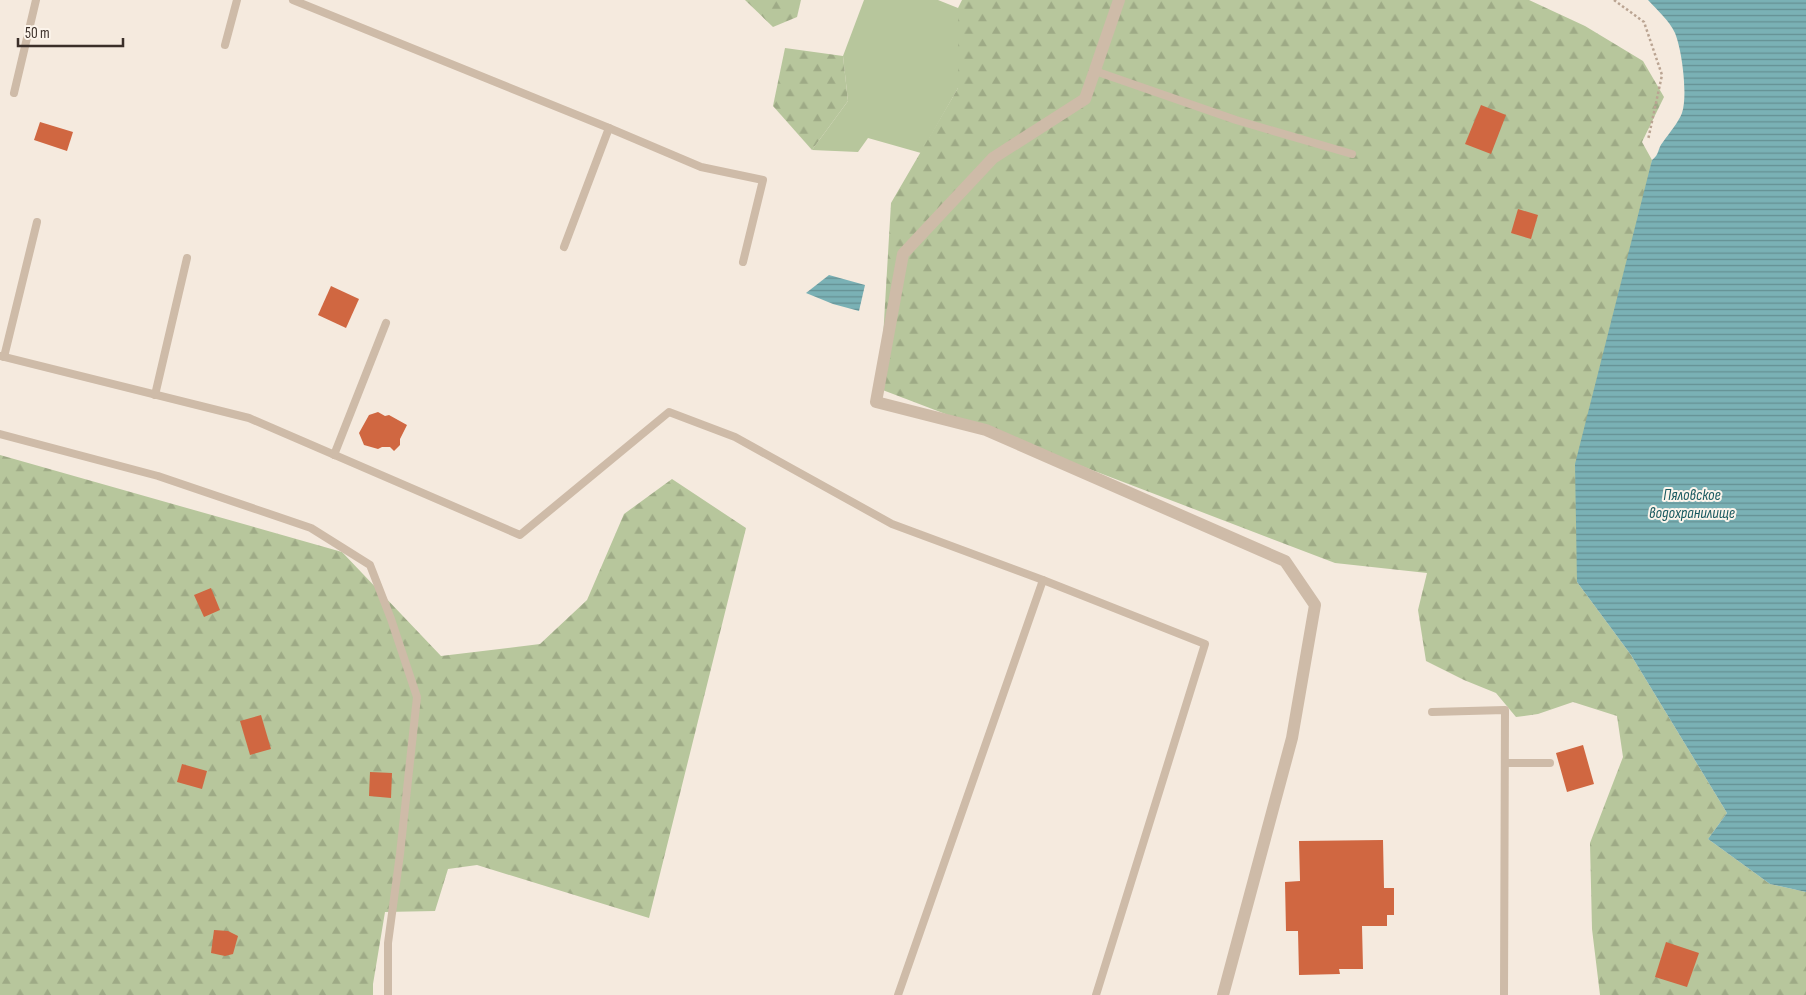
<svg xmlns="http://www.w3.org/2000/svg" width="1806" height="995" viewBox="0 0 1806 995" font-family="'Sofia Sans Condensed',sans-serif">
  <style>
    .green { fill: #b7c69c }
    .forest { fill: url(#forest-firs) }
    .water { fill: url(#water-rules) }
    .building { fill: #d06741 }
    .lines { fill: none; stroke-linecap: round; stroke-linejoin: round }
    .path { stroke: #baa492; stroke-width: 2.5; stroke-dasharray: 2.5 2.5; stroke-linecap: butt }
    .service { stroke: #cebba8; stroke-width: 8 }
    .minor { stroke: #cebba8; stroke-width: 12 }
    .labels { text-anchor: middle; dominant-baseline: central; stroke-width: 4; stroke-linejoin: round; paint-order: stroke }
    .water-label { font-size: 16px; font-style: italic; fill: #1a5a60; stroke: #fcf4eb }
  </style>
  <defs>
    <pattern id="forest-firs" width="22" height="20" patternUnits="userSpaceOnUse" patternTransform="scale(1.25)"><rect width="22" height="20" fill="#b7c69c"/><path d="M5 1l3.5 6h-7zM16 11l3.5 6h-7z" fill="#9eaa86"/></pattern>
    <pattern id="water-rules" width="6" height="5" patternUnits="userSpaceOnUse" patternTransform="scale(1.25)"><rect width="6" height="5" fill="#7ab1b5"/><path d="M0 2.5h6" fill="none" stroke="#659093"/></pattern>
  </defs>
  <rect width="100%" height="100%" fill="#f5eade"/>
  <path class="green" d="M 864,0 L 938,0 L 958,8 L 958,88 L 921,153 L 868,138 L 858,152 L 812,150 L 848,101 L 843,56 Z"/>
  <g class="forest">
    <path d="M 745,0 L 801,0 L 797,17 L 773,27 Z"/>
    <path d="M 962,0 L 1529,0 L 1585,26 L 1643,61 L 1664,97 L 1642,142 L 1652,160 L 1577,582 L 1631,655 L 1727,813 L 1708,839 L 1770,884 L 1806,892 L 1806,995 L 1600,995 L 1592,929 L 1590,843 L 1623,757 L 1617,716 L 1573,702 L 1538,714 L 1516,717 L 1496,693 L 1464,680 L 1426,661 L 1418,610 L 1427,573 L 1335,563 L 880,389 L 891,203 L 958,88 L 958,8 Z"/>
    <path d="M 785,48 L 843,56 L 848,101 L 812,150 L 773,106 Z"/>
    <path d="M 0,455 L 342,552 L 441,656 L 540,644 L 587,600 L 624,514 L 672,479 L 746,528 L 649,918 L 477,865 L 448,869 L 435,911 L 385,912 L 373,984 L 373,995 L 0,995 Z"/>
  </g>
  <g class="water">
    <path d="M 1648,0 L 1806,0 L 1806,892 L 1770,884 L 1708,839 L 1727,813 L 1631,655 L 1577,582 L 1575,464 L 1652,160 C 1660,154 1657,149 1663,142 C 1670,132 1678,123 1682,113 C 1688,95 1682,50 1675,33 C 1669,20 1657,10 1648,0 Z"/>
    <path d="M 829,275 L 865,285 L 859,311 L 833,304 L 806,293 Z"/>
  </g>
  <g class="building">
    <path d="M 1481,105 L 1506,115 L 1491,154 L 1465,144 Z"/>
    <path d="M 40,122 L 73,132 L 67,151 L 34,140 Z"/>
    <path d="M 1518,209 L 1538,215 L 1531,239 L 1511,233 Z"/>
    <path d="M 331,286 L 359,299 L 346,328 L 318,315 Z"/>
    <path d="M 378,412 L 385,416 L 389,415 L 407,425 L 400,439 L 400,445 L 394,451 L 390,447 L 382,447 L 378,449 L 364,445 L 359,433 L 369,415 Z"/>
    <path d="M 211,588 L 220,610 L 204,617 L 194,595 Z"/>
    <path d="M 261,715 L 271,749 L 250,755 L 240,721 Z"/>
    <path d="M 1583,745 L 1594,784 L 1567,792 L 1556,753 Z"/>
    <path d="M 182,764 L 207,771 L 202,789 L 177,782 Z"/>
    <path d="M 370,772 L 392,773 L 391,798 L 369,796 Z"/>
    <path d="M 1383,840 L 1384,888 L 1394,888 L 1394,915 L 1387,915 L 1387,926 L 1362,926 L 1363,969 L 1339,969 L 1340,974 L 1299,975 L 1298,931 L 1286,931 L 1285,882 L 1300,881 L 1299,841 Z"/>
    <path d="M 214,930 L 228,931 L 238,936 L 233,954 L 225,956 L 211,953 Z"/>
    <path d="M 1666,942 L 1699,953 L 1687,987 L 1655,977 Z"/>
  </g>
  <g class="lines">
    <path class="path" d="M 1614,0 L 1644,22 L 1662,75 L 1648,140"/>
    <g class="service">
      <path d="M 293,0 L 609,128 L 701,167 L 763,180 L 743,262"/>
      <path d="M 225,45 L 237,0"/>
      <path d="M 1095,71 L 1236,120 L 1352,154"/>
      <path d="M 14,93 L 36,0"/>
      <path d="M 564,247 L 609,128"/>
      <path d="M 0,356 L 249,418 L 520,535 L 669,412 L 735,437 L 892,524 L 1043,580 L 1205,644 L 1096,995"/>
      <path d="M 4,357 L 37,222"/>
      <path d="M 155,395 L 187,258"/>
      <path d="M 0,434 L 158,476 L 311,528 L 370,565 L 391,619 L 417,697 L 400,854 L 388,943 L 388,995"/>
      <path d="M 334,455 L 386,323"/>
      <path d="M 1432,712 L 1505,710 L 1504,995"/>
      <path d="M 1505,763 L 1550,763"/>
      <path d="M 898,995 L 1043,580"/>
    </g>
    <path class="minor" d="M 1119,0 L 1085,99 L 993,158 L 903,254 L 876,402 L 986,430 L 1285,561 L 1315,605 L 1292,738 L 1223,995"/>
  </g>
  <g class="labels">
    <g class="water-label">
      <text x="1692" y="495">Пяловское<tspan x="1692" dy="18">водохранилище</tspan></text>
    </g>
  </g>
  <path d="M18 38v8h105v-8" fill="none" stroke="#3b2f29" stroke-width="2.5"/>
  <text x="25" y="38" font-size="15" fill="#3b2f29" stroke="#fcf4eb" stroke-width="4" paint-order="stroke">50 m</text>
</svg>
